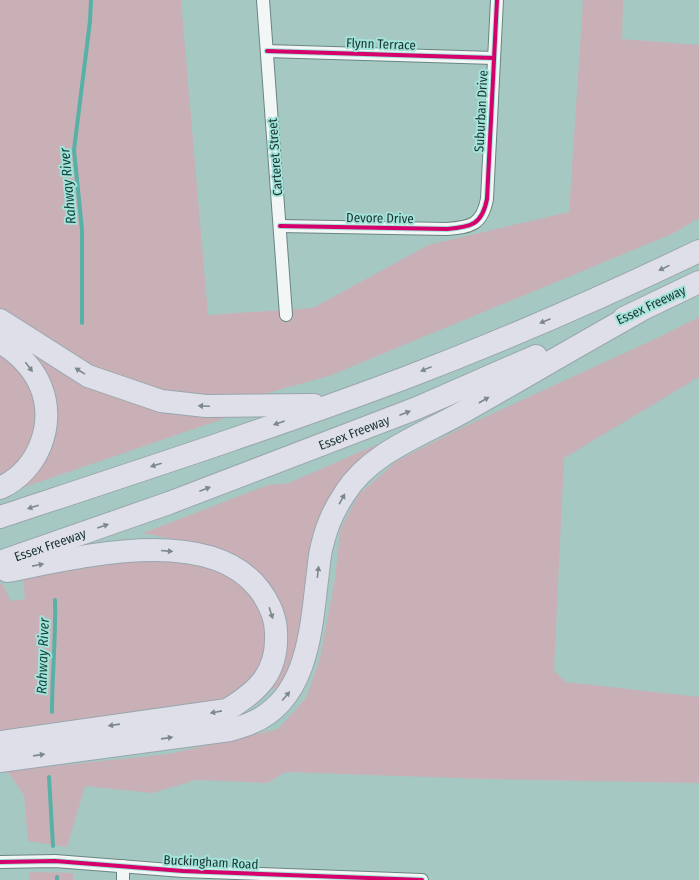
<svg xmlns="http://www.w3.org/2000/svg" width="699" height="880" viewBox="0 0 699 880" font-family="'Fira Sans Condensed',sans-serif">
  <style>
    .green { fill: #c9b0b7 }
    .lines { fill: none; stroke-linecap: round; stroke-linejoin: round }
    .stream { stroke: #58b1a6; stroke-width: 4 }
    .street-casing { stroke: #698581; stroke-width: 14 }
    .highway-casing { stroke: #99a6ae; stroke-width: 24 }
    .street { stroke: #f2f7f6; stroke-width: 12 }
    .highway { stroke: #dedfe8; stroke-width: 22 }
    .cycleway-casing { stroke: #a3e3d9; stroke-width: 6 }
    .cycleway { stroke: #d6006c; stroke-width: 4 }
    .oneway { fill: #7c898c }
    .labels { text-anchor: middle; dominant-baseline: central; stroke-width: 4; stroke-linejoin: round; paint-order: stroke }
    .street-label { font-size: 13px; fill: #193330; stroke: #a3e3d9 }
    .water-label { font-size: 14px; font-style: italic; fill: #164640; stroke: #a3e3d9 }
  </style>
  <rect width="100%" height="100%" fill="#a5c8c2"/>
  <g class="green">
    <path d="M 0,0 L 181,0 L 208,315 L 313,308 L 428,245 L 569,212 L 583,0 L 623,0 L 622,39 L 699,45 L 699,218 L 672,234 L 329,376 L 249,398 L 181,398 L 116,379 L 27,329 L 0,312 Z"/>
    <path d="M 699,317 L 699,377 L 564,458 L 554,670 L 565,682 L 699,697 L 699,783 L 485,779 L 285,772 L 268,783 L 196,780 L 152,793 L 85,786 L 67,847 L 28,841 L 24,795 L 7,771 L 168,754 L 278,729 L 306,698 L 320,658 L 335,579 L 340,530 L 359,494 L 397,461 L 457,430 L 657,338 Z"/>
    <path d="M 32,352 L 232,412 L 223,419 L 19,489 L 52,392 Z"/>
    <path d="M 0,354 L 22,372 L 36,399 L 34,435 L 16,465 L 0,477 Z"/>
    <path d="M 385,441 L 327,501 L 318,530 L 294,661 L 279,689 L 265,688 L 283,651 L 257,577 L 223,550 L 143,533 L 268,485 L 289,483 Z"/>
    <path d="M 118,556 L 193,559 L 253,590 L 267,623 L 267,653 L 255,674 L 239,693 L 208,705 L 0,733 L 0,584 L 2,583 L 11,601 L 25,599 L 23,579 Z"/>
    <path d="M 29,872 L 73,873 L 73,880 L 30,880 Z"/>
  </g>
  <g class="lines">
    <g class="stream">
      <path d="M 82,323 L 82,230 L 74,150 L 90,21 L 91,0"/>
      <path d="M 52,712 C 52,675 56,637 55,600"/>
      <path d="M 49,777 L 53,846"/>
      <path d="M 57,877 L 57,880"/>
    </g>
    <g class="street-casing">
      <g id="street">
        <path d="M 263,0 L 286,315"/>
        <path d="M 267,51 L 494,58"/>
        <path d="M 280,226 L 447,229 C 471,227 482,225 487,199 L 497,0"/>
        <path d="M 0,862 L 55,861 L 183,871 L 422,880"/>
        <path d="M 123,880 L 123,866"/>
      </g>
    </g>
    <g class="highway-casing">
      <g id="highway">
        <path d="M 624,318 L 699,282"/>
        <path d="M 0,320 L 88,376 L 161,401 L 206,406 L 314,405"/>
        <path d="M 0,342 C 18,353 33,367 41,387 C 56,425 38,471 0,488"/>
        <path d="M 0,517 C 136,472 272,428 405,378 C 505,340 603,297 699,251"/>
        <path id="s1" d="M 0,562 L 169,503 L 417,408 L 536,356"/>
        <path d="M 0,742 L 227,710 C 258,691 278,673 276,633 C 276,617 268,601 259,589 C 208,523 76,558 7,571"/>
        <path d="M 0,761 L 230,730 C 237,728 244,726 251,723 C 307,700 311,631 317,580 C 319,567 319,554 323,542 C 327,525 335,508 345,493 C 371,452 422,435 463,412 C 521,379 579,345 638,312"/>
      </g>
    </g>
    <use href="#street" class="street"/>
    <use href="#highway" class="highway"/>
    <g class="cycleway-casing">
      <g id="cycleway">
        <path d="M 267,51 L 494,58"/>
        <path d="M 280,226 L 447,229 C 471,227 482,225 487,199 L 497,0"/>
        <path d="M 0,862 L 55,861 L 183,871 L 422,880"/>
      </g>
    </g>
    <use href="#cycleway" class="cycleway"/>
  </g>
  <defs><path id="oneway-solid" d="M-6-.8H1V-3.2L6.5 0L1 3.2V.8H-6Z"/></defs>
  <g class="oneway">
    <use href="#oneway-solid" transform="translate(664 268) rotate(154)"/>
    <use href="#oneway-solid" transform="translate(545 321) rotate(157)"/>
    <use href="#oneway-solid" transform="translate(29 367) rotate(53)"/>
    <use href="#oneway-solid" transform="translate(426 369) rotate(158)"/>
    <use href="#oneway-solid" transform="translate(80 371) rotate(-148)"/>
    <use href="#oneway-solid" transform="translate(484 400) rotate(-30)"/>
    <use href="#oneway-solid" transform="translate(204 406) rotate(-177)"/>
    <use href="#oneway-solid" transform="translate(405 413) rotate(-21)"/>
    <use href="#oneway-solid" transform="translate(279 423) rotate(161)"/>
    <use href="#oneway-solid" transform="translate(156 465) rotate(162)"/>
    <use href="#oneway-solid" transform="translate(205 489) rotate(-21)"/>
    <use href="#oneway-solid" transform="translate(342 499) rotate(-61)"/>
    <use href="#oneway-solid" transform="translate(33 507) rotate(162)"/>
    <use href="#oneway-solid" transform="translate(103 526) rotate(-19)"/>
    <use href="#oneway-solid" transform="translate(167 551) rotate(5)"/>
    <use href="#oneway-solid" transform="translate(38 565) rotate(-11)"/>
    <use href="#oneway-solid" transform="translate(318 572) rotate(-83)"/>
    <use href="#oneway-solid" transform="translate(271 613) rotate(72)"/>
    <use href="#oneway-solid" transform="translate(286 696) rotate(-50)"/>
    <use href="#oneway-solid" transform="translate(216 712) rotate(169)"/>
    <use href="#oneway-solid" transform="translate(114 725) rotate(172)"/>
    <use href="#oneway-solid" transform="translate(167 738) rotate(-8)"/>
    <use href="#oneway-solid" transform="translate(39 755) rotate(-8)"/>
  </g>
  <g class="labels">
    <g class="street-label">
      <text transform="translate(381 44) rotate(2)">Flynn Terrace</text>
      <text transform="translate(481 111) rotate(-87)">Suburban Drive</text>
      <text transform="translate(275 157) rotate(-94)">Carteret Street</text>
      <text transform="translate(380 218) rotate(1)">Devore Drive</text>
      <text transform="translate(651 305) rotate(-25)">Essex Freeway</text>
      <text stroke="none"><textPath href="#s1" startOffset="377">Essex Freeway</textPath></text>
      <text stroke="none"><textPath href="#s1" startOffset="53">Essex Freeway</textPath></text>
      <text transform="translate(211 862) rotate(3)">Buckingham Road</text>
    </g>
    <g class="water-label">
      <text transform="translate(68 186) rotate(-95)">Rahway River</text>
      <text transform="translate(43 656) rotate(-88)">Rahway River</text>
    </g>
  </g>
</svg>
